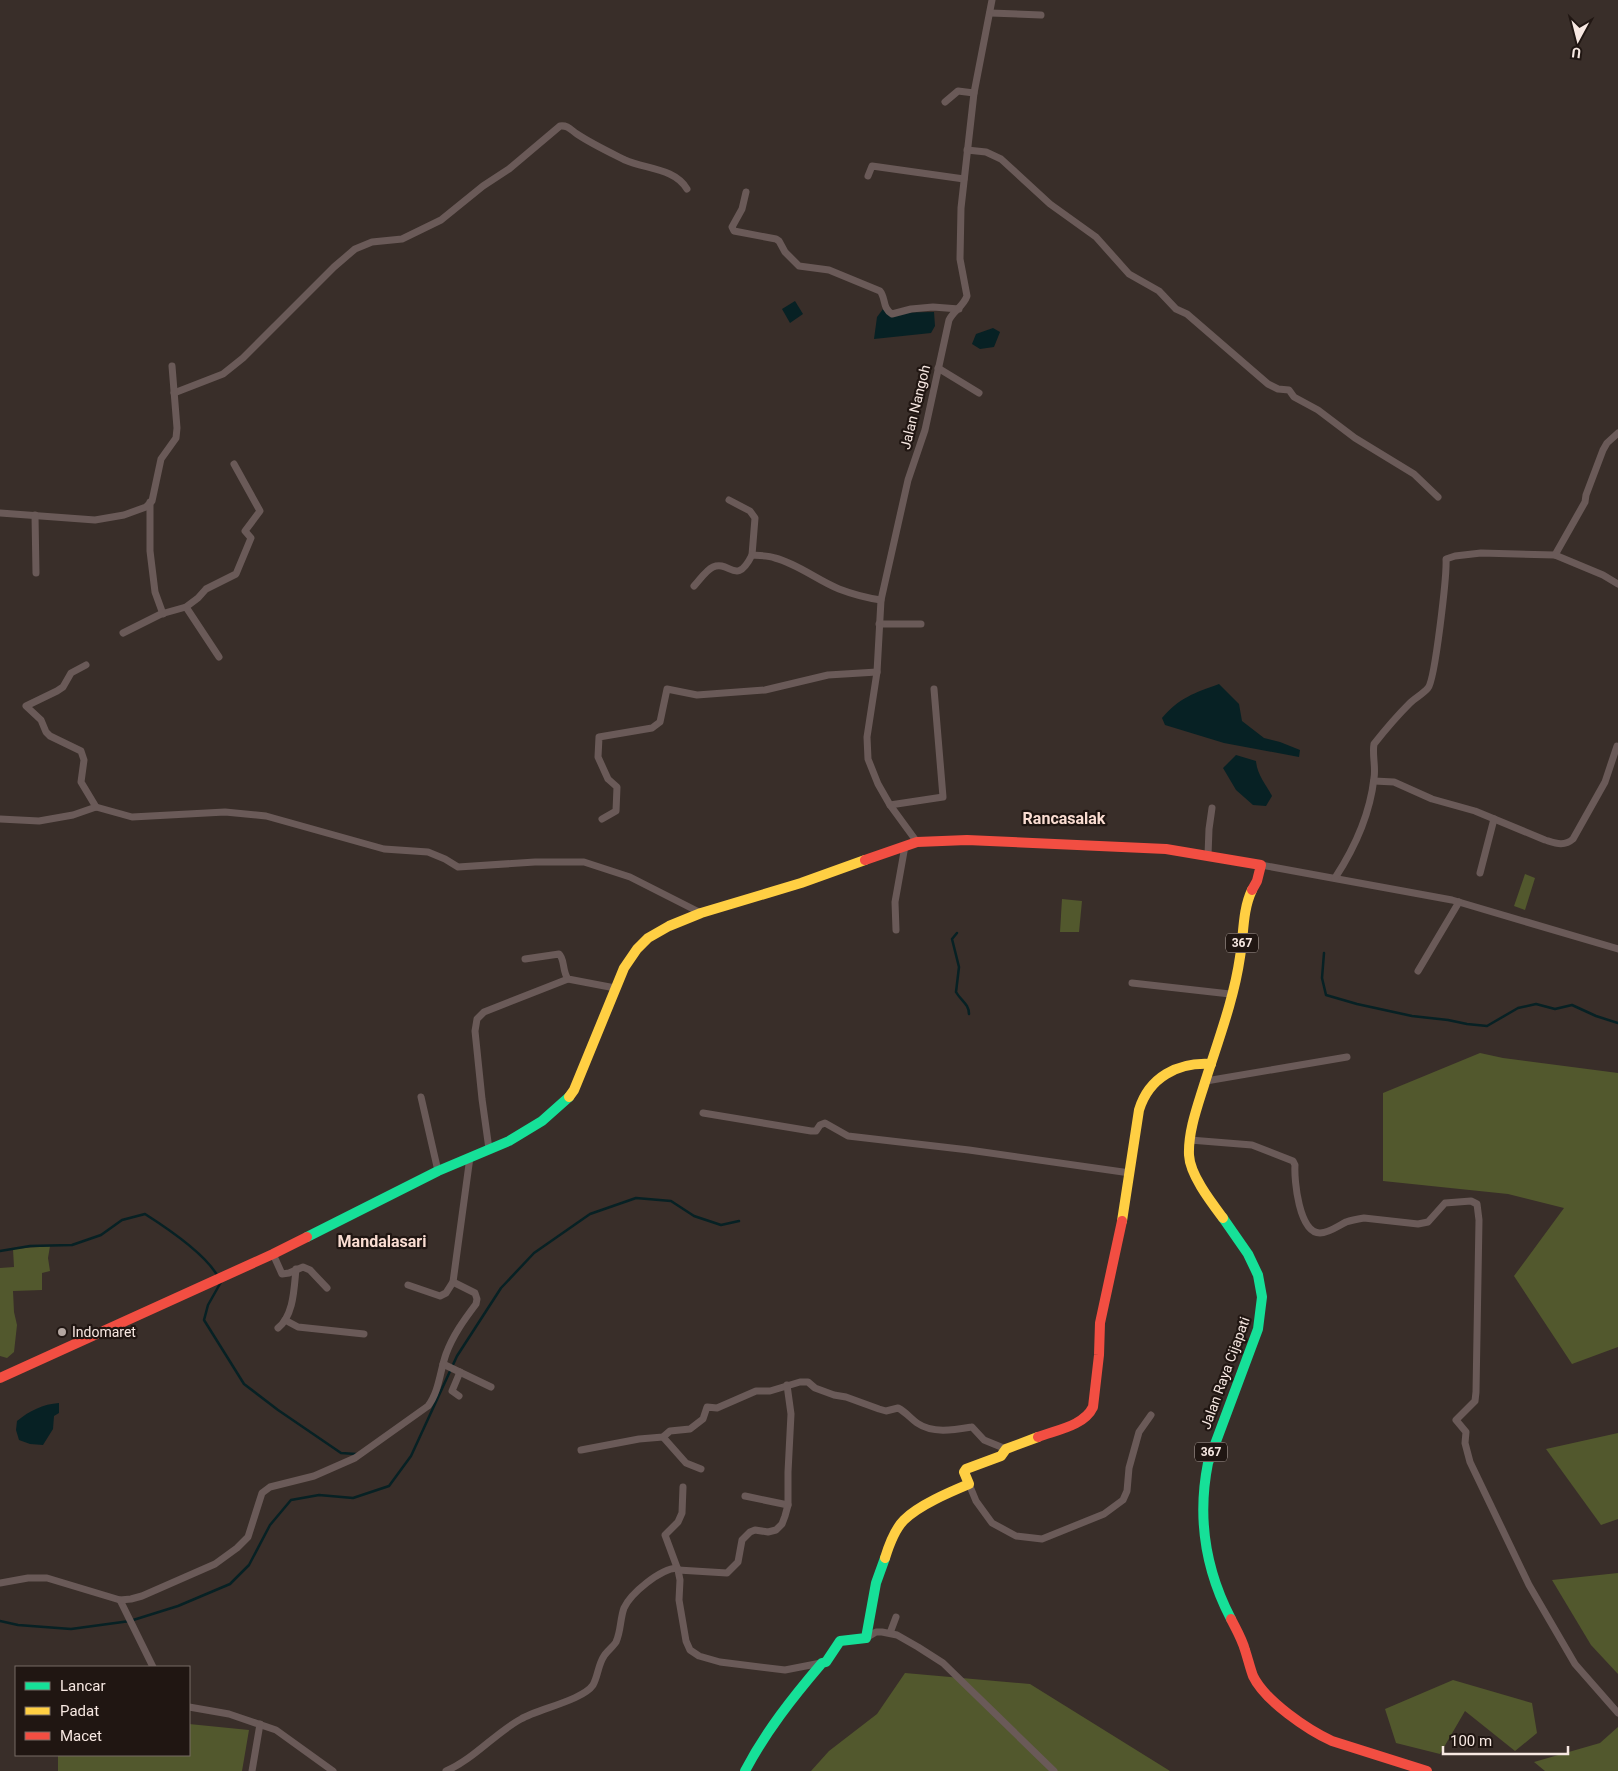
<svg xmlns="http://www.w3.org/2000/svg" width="1618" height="1771" viewBox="0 0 1618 1771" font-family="Roboto,sans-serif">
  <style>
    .green { fill: #52582d }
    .water { fill: #072124 }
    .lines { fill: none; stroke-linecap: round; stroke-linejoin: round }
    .stream { stroke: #072124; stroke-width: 2.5 }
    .street { stroke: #6a5a58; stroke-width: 7 }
    .fast { stroke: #16e098; stroke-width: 10 }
    .slow { stroke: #ffcf43; stroke-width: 10 }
    .jam { stroke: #f24e42; stroke-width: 10 }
    .poi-dot { fill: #b4a7a1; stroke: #201612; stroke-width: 2 }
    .labels { text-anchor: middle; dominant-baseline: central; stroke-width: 4.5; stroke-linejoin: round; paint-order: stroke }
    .shield { fill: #201612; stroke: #b6a9a4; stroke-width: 1 }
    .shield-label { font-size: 12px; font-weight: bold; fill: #f7e8e2 }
    .street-label { font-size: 14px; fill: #f7e8e2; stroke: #201612 }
    .poi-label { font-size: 14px; fill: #f7e8e2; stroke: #201612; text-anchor: start }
    .quarter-label { font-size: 16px; font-weight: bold; fill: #faddd2; stroke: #201612 }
  </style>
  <rect width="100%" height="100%" fill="#392e29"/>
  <g class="green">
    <path d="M 1525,874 L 1535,878 L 1525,910 L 1514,906 Z"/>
    <path d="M 1062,899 L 1082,901 L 1079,932 L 1060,932 Z"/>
    <path d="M 1480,1053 L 1503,1058 L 1618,1073 L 1618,1347 L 1572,1364 L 1514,1276 L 1564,1208 L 1508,1194 L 1383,1181 L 1383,1093 Z"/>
    <path d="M 50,1246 L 48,1258 L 50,1271 L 42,1273 L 42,1290 L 13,1291 L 14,1312 L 17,1325 L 14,1352 L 7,1358 L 0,1356 L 0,1268 L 14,1267 L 13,1249 Z"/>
    <path d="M 1618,1433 L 1618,1519 L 1601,1525 L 1546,1449 Z"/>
    <path d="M 1618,1573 L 1618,1674 L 1591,1645 L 1552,1580 Z"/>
    <path d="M 905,1673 L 1030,1684 L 1170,1771 L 811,1771 L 829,1751 L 877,1714 Z"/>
    <path d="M 1453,1680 L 1532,1703 L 1537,1733 L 1515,1751 L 1465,1711 L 1440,1754 L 1396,1743 L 1385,1709 Z"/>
    <path d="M 189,1724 L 249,1730 L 242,1771 L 58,1771 L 58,1755 L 189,1755 Z"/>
    <path d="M 1618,1727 L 1618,1771 L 1545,1771 L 1534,1762 L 1600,1743 Z"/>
  </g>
  <g class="water">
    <path d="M 795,301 L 803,314 L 790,323 L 782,309 Z"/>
    <path d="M 883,309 L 886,313 L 934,312 L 935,326 L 931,333 L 874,339 L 877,317 Z"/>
    <path d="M 993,328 L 1000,332 L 994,347 L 980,349 L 972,344 L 976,334 Z"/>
    <path d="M 1219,684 L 1239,704 L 1242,721 L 1264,738 L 1280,742 L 1300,750 L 1299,757 L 1224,743 L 1165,725 L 1162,718 C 1179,698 1194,693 1219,684 Z"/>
    <path d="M 1236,755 L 1256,761 C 1257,775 1266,784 1272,796 L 1266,806 L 1253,805 L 1236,790 L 1223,768 Z"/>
    <path d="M 59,1403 L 59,1413 L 54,1416 L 53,1429 L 43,1445 L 30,1444 L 19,1440 L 16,1430 L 17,1421 C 29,1411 43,1404 59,1403 Z"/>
  </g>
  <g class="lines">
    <g class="stream">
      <path d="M 957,933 L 952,939 L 959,967 L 956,992 C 961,1001 969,1004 969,1014"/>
      <path d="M 1324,953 L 1322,978 L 1326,995 L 1357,1004 L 1412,1016 L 1448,1020 L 1467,1024 L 1487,1026 L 1518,1008 L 1536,1004 L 1555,1009 L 1572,1005 L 1596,1016 L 1618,1023"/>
      <path d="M 0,1251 L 30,1246 L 72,1245 L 101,1235 L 122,1220 L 145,1214 C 167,1228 204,1253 217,1275"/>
      <path d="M 221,1282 L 208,1305 L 204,1320 L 244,1384 L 278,1410 L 341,1453 L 356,1454"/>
      <path d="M 0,1621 L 18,1625 L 71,1629 L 130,1621 L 178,1606 L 230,1584 L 249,1565 L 270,1525 L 291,1500 L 319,1495 L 353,1498 L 389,1486 L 411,1456 L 457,1356 L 501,1288 L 534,1253 L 590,1214 L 636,1198 L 671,1201 L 694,1216 L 721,1225 L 739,1221"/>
    </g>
    <g class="street">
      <path d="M 990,13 L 1041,15"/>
      <path d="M 945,102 L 958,91 L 974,93"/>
      <path d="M 967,150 L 986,152 L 1001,159 L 1050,204 L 1096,237 L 1129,274 L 1159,291 L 1176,309 L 1187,314 L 1268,384 L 1278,389 L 1289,390 L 1294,397 L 1318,410 L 1355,438 L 1414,474 L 1438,497"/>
      <path d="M 868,176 L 872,166 L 964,179"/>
      <path d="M 746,192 L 742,209 L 732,227 L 734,231 L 776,239 L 779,241 L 785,252 L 799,266 L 829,270 L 880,291 C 886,298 882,308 892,314 L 911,309 L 933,307 L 959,309"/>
      <path d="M 938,368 L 979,393"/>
      <path d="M 174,393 L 223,374 L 243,358 L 334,267 L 355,249 L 372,242 L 402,239 L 441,220 L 483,186 L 509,169 L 560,126 C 568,125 571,130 577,134 C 592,144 609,152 625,160 C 645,169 675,168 687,189"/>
      <path d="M 729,500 L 750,511 L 755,518 L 752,555"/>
      <path d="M 150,502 L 150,551 L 155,592 L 163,614"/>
      <path d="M 0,513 L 95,520 L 124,515 L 146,507 L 152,501 L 161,459 L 176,438 L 177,428 L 172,366"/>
      <path d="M 35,515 L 36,573"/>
      <path d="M 1555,555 L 1585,502 L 1586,495 L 1603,450 L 1607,443 L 1618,433"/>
      <path d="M 694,586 C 699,581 706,570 713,567 C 730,560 736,587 752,555 C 760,556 768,555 775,558 C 798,564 817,580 839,589 C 852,594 867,598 881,600"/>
      <path d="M 186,607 L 198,598 L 206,589 L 236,574 L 251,538 L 245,531 L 260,511 L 234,464"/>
      <path d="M 879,624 L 921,624"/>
      <path d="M 123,633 L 161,614 L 186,607 L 219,657"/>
      <path d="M 86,665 L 71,673 L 63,687 L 57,691 L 26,706 L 41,720 L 46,732 L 50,736 L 81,751 L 84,760 L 81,782 L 96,807"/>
      <path d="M 1374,781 L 1394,782 L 1432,799 L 1475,811 L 1545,840 C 1555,843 1564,847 1573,839 L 1605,782 L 1617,746"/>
      <path d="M 890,805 L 943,797 L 934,689"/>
      <path d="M 0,819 L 39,821 L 73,815 L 96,807 L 132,817 L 225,812 L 266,816 L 384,849 L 428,852 L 445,859 L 458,867 L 535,862 L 584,862 L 630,877 L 701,913"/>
      <path d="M 602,819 L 616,811 L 617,787 L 608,779 L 598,757 L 599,737 L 652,728 L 660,722 L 667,689 L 697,695 L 765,690 L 828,675 L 877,672"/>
      <path d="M 917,842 L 890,805 L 878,784 L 868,759 L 867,737 L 877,672 L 881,600 L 908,480 L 925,430 L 949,320 C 954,310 963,307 967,296 L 960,259 L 961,208 L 974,93 L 992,0"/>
      <path d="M 1208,855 L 1209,829 L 1212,808"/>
      <path d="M 1261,865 L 1452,900 L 1618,949"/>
      <path d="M 1480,873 L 1494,819"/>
      <path d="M 1335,878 C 1354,849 1370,814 1374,778 C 1376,767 1372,755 1374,744 C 1385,730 1397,716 1410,703 C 1415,698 1423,694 1428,688 C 1435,680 1447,575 1446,559 L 1455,556 L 1481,553 L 1555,555 L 1603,575 L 1618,584"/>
      <path d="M 896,930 L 895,902 L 905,846"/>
      <path d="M 525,959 L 559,954 C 565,959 562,971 568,979 L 615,988"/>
      <path d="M 1418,971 L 1459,902"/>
      <path d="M 1132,983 L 1230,994"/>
      <path d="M 1206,1081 L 1347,1057"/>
      <path d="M 421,1097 L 438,1171"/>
      <path d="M 703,1113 L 811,1131 L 816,1131 L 820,1125 L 825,1123 L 848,1136 L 969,1150 L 1130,1173"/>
      <path d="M 1190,1140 L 1252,1145 L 1293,1161 L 1295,1165 C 1294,1180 1299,1233 1320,1233 C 1329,1233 1338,1226 1346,1222 C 1352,1220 1358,1219 1364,1218 L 1418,1224 L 1428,1222 L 1445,1203 L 1471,1201 L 1477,1204 L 1479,1220 L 1476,1392 L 1475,1401 L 1456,1420 L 1466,1432 L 1465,1443 L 1470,1462 L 1529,1585 L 1575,1664 L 1618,1713"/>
      <path d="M 489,1149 L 482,1099 L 475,1031 L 477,1019 L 484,1012 L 568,979"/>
      <path d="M 273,1254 L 282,1274 L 289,1273 L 303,1267 L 310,1270 L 327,1288"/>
      <path d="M 453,1282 L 470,1157"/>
      <path d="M 285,1320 L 298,1327 L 364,1334"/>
      <path d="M 278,1328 C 294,1315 294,1288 296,1269"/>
      <path d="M 443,1364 L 491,1387"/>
      <path d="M 459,1396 L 452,1391 L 460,1372"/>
      <path d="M 663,1437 L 686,1463 L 701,1469"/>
      <path d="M 581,1450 L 639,1439 L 663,1437 L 670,1431 L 690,1429 L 703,1419 L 707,1407 L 717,1408 L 756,1391 L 770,1391 L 800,1382 L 808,1382 L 815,1388 L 834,1395 L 846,1397 L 879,1409 L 886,1411 L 898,1408 C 906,1412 910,1418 917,1423 C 933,1434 954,1430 972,1427 L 984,1440 L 1006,1449"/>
      <path d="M 969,1484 L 976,1501 L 992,1523 L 1016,1536 L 1042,1539 L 1104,1514 L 1123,1500 L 1127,1491 L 1129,1468 L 1139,1432 L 1151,1415"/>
      <path d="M 683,1487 L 682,1513 L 678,1522 L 665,1535 L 678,1570 L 680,1580 L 679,1600 L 686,1641 L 690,1650 L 699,1656 L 720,1662 L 785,1670 L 821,1663"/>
      <path d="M 745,1496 L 788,1505"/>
      <path d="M 678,1570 L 727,1573 L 738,1562 L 742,1540 L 750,1532 L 755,1530 L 768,1532 L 776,1530 L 782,1524 L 785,1516 L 788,1505 L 788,1472 L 791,1414 L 787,1385"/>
      <path d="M 0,1583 L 28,1578 L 47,1578 L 120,1600 L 153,1667"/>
      <path d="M 120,1600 L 131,1599 L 142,1596 L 215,1564 L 237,1548 L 248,1537 L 262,1493 L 270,1487 L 314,1476 L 355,1458 L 428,1406 C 439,1392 440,1371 446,1354 C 453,1335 464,1320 476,1304 L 477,1299 L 475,1293 L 453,1282 L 446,1293 L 440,1296 L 408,1285"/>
      <path d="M 890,1633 L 896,1617"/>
      <path d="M 866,1638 L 876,1632 L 882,1632 L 897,1635 L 918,1647 L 943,1663 L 1054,1771"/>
      <path d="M 189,1707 L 229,1714 L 276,1730 L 333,1771"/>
      <path d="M 252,1771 L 260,1724"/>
      <path d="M 446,1771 C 474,1759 495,1733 521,1719 C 538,1709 583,1700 593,1685 C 598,1676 598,1665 604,1656 C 607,1651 613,1647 616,1642 C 621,1631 620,1619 624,1608 C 631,1593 660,1569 677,1568"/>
    </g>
    <g class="fast">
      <path d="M 1223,1218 L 1248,1254 L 1258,1275 L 1262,1297 L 1258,1329 L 1208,1463 C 1197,1518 1205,1569 1231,1619"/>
      <path d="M 307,1237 L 438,1171 L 509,1141 L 542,1121 L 569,1097"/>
      <path d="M 745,1771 C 766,1731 793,1697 822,1663 L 826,1662 L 840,1641 L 866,1638 L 876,1583 L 885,1558"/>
    </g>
    <g class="slow">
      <path d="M 569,1097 L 574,1090 L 624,968 L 637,949 L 648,938 L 669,926 L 701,913 L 801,883 L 865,860"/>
      <path d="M 1223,1218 C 1211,1202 1190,1175 1189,1155 C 1188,1131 1198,1105 1205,1082 C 1218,1041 1234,999 1240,957 C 1244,935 1242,911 1252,890"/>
      <path d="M 1122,1221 L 1139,1110 C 1149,1077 1178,1062 1211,1064"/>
      <path d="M 885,1558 C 889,1545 895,1529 904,1520 C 919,1505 950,1492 969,1484 L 964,1472 L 966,1469 L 1001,1456 L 1006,1449 L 1038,1437"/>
    </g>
    <g class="jam">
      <path d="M 865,860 L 917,842 L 967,840 L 1166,849 L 1261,865 L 1257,881 L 1252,890"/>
      <path d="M 0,1378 L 273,1254 L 307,1237"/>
      <path d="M 1038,1437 C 1056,1430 1084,1426 1093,1407 L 1099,1355 L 1100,1323 L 1122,1221"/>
      <path d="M 1231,1619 C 1236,1629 1242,1639 1245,1650 C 1248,1659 1250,1668 1253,1676 C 1265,1701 1308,1730 1332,1741 L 1427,1771"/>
    </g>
  </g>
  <circle class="poi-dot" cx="62" cy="1332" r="5"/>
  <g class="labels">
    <g class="shield">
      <rect x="1226" y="933.5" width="32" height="19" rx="4"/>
      <rect x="1195" y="1442.5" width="32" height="19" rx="4"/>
    </g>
    <g class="shield-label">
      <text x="1242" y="943">367</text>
      <text x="1211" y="1452">367</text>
    </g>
    <g class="street-label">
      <text transform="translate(915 407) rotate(-76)">Jalan Nangoh</text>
      <text transform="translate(1225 1373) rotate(-70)">Jalan Raya Cijapati</text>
    </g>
    <g class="poi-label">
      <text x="72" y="1332">Indomaret</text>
    </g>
    <g class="quarter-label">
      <text x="1064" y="818">Rancasalak</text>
      <text x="382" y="1241">Mandalasari</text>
    </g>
  </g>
  <rect x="15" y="1666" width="175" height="90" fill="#201612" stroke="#766a65"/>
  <rect x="25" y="1682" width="25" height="8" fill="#16e098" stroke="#766a65"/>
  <text x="60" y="1691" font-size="15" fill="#f7e8e2">Lancar</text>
  <rect x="25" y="1707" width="25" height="8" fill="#ffcf43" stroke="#766a65"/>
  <text x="60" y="1716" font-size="15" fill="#f7e8e2">Padat</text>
  <rect x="25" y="1732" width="25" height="8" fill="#f24e42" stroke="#766a65"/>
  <text x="60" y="1741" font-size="15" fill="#f7e8e2">Macet</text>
  <g transform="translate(1578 40) rotate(187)" stroke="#201612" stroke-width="4" paint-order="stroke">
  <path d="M0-4L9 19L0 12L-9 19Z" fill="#f7e8e2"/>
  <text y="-8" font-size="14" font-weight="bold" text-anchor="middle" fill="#f7e8e2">U</text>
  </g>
  <path d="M1443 1746v8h125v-8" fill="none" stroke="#f7e8e2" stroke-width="2.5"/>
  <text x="1450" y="1746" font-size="15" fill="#f7e8e2" stroke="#201612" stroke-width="4" paint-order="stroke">100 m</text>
</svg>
